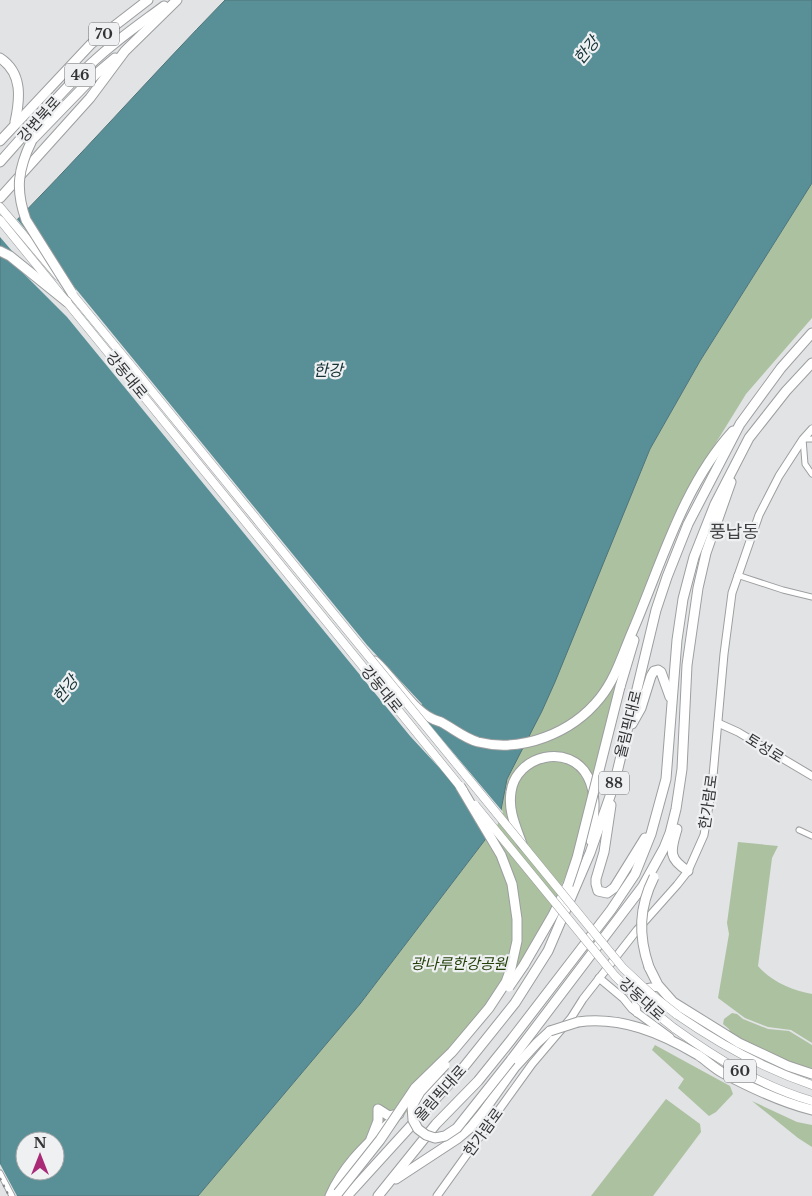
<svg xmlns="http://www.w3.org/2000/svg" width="812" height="1196" viewBox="0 0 812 1196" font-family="'Libre Baskerville','Noto Sans KR',serif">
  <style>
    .green { fill: #acc1a0 }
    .water { fill: #599097; stroke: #4e747a; fill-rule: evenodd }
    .pier { fill: #e1e3e5 }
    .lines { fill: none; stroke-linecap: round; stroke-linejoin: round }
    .street-casing { stroke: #9c9e9f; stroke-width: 7 }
    .secondary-casing { stroke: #9c9e9f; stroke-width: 9 }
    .primary-casing { stroke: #9c9e9f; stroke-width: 9 }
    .highway-casing { stroke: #9c9e9f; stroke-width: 11 }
    .street { stroke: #fff; stroke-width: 5 }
    .secondary { stroke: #fff; stroke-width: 7 }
    .primary { stroke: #fff; stroke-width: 8 }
    .highway { stroke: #fff; stroke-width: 9 }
    .rail { stroke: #848687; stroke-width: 2; stroke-dasharray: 2.5 5; stroke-linecap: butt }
    .primary-bridge-casing { stroke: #9c9e9f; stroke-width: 9; stroke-linecap: butt }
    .highway-bridge-casing { stroke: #9c9e9f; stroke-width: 11; stroke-linecap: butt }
    .primary-bridge { stroke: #fff; stroke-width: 8 }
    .highway-bridge { stroke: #fff; stroke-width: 9 }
    .labels { text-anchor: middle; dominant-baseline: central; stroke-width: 4.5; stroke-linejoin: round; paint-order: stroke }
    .shield { fill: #eef0f2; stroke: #6b6c6e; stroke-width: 1 }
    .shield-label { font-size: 14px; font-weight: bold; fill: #333435 }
    .street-label { font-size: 15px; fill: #333435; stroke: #eef0f2 }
    .park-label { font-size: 15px; font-style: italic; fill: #224008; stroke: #eef0f2 }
    .water-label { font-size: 16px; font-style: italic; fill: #143135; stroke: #eef0f2 }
    .quarter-label { font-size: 18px; fill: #404142; stroke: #eef0f2 }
  </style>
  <rect width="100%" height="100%" fill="#e1e3e5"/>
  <g class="green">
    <path d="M 812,183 L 812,318 L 746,394 L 693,480 L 671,522 L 649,579 L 631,636 L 606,726 L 576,846 L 567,873 L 542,929 L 523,966 L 393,1129 L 334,1196 L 198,1196 L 360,1004 L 488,836 L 501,810 L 507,779 L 650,449 L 700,361 Z"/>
    <path d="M 738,842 L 778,846 L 772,858 L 758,966 C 772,982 792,990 812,994 L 812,1043 L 791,1030 L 768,1027 L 745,1018 L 718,998 L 729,934 L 727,923 Z"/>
    <path d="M 732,1013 L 737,1014 L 743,1019 L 768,1029 L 789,1031 L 812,1045 L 812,1072 L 788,1064 L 731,1035 L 729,1029 L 723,1024 L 724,1019 Z"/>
    <path d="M 655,1045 L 730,1086 L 733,1094 L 716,1112 L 709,1116 L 678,1088 L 684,1079 L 652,1050 Z"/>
    <path d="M 666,1099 L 700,1124 L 701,1132 L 653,1196 L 591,1196 Z"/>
    <path d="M 752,1101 L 797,1122 L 812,1125 L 812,1147 L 798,1138 Z"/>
  </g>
  <path class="water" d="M 225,0 L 812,0 L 812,183 L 700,361 L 650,449 L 555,682 L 542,711 L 507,779 L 501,810 L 488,836 L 360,1004 L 198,1196 L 0,1196 L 0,237 C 77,160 149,78 225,0 ZM 25,1141 L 55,1141 L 55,1171 L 25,1171 Z"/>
  <g class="pier">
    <path d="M 16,218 L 35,241 L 30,220 L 67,278 L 367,645 L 422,704 L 420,713 L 503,812 L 494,832 L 485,823 L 476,823 L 458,788 L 410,736 L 67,317 L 17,267 L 18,258 L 0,237 L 0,233 Z"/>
    <path d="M 0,1164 L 17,1196 L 0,1196 Z"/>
  </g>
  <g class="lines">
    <g class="street-casing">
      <g id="street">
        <path d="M 812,439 L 803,439 L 805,464 L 812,474"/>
        <path d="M 737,575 L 783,590 L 812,597"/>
        <path d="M 799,830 L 812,836"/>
        <path d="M 0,1173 L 12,1196"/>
      </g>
    </g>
    <g class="secondary-casing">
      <g id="secondary">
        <path d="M 718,723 L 738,732 L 812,776"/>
        <path d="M 599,978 L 623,998 L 632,1009 L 670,1037"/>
        <path d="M 637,1013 L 635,998 L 640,989 L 651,987 L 660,988"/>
        <path d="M 437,1196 L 532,1064 L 571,1018 L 583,999 L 637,930 L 677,885 L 688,871 L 704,835 L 712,787 L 724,654 L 732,593 L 759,515 L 779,476 L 803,439 L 812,429"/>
      </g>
    </g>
    <g class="primary-casing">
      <g id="primary">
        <path d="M 0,207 L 58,276"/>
        <path d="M 0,220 L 132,382"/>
        <path d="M 68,289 L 138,374"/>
        <path d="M 676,1014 C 719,1044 762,1068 812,1085"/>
        <path d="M 674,1028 C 717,1059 761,1086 812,1101"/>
      </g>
    </g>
    <g class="highway-casing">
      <g id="highway">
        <path d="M 0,58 C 23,73 20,99 15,122"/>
        <path d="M 32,140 L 96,74 L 115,58"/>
        <path d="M 0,141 L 91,44 L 148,0"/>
        <path d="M 0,162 C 37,121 72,77 115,43 C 131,30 148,18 164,6"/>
        <path d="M 0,198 L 90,98 L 125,51 L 177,0"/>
        <path d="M 0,251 L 10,256 L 67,302"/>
        <path d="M 375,661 C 393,677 411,708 431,718 C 434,720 438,721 441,722 C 454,729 464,738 478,742 C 522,753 572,733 600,698 C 616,678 623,653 633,630 C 662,562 683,486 733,431"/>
        <path d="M 620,687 L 634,640"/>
        <path d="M 632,724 L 641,708 L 651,676 L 654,671 L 658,670 L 661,672 L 670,697"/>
        <path d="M 611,805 L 604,852 L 596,879 L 596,884 L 598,891 L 607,893 L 614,888 L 645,838"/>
        <path d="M 677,829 C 671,850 667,858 688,871"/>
        <path d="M 522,844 C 516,827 508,811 511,792 C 516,755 570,742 588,777 C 598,796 593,820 591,841"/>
        <path d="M 524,965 L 553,915 L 568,885"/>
        <path d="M 649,967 L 658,985 L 673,1002 L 739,1043 L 788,1066 L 812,1074"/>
        <path d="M 578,1022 C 621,1016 661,1033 698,1055 C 707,1061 714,1068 723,1073 C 751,1088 781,1102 812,1110"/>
        <path d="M 511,1060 L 643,886 L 664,848 L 670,833 L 676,809 L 682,769 L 687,665 L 698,588 L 706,553 L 731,482"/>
        <path d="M 412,1104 L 426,1096 L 445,1079"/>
        <path d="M 371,1139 L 378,1121 L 378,1109 L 389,1116 L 399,1114"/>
        <path d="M 396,1179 L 457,1139 L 470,1128 L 483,1112 L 515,1067 L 537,1043 L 550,1031"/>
        <path d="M 330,1196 C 344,1165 364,1147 388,1124"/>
        <path d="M 347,1196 L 459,1073 L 515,1003 L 548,951 L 590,853 L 614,785 L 656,610 L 667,577 L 688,524 L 740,424 L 781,368 L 812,333"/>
        <path d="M 378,1196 L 436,1124 L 478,1081 L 511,1040 L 611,910 L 635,874 L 651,834 L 666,779 L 677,640 L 683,599 L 694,557 L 715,504 L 749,438 L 786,391 L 812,363"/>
      </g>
    </g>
    <use href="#street" class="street"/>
    <use href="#secondary" class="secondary"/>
    <use href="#primary" class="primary"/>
    <use href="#highway" class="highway"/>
    <path class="rail" d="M 0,1178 L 9,1196"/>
    <g class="primary-bridge-casing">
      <g id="primary-bridge">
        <path d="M 138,374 L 623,968 L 652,995 L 676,1014"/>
        <path d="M 132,382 L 463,790"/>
        <path d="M 475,805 L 615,976 L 644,1004 L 674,1028"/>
      </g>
    </g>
    <g class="highway-bridge-casing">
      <g id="highway-bridge">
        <path d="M 32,140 C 18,169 15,189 26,220 L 72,293"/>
        <path d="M 568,885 L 577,858 L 620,687"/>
        <path d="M 649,967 C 638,935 639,907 654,877"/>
        <path d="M 509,987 L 524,965"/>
        <path d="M 550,1031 L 578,1022"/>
        <path d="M 445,1065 L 420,1092 L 412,1106 L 413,1120 L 418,1129 L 426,1135 L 435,1138 L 445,1136 L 457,1128 L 511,1060"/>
        <path d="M 338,1193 L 380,1140 L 415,1088 L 452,1052 L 489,1008 L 506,982 L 511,968 L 517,941 L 517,919 L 512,884 L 501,855 L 460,786"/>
      </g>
    </g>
    <use href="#primary-bridge" class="primary-bridge"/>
    <use href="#highway-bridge" class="highway-bridge"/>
  </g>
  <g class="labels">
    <g class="shield">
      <rect x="89" y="22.5" width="30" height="23" rx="4"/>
      <rect x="65" y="63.5" width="30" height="23" rx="4"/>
      <rect x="599" y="771.5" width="30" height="23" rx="4"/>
      <rect x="724" y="1059.5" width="32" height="23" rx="4"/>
    </g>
    <g class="shield-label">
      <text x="104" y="34">70</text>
      <text x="80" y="75">46</text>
      <text x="614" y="783">88</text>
      <text x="740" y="1071">60</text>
    </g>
    <g class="street-label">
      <text transform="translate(39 119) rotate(-48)">강변북로</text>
      <text transform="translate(127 375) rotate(51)">강동대로</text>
      <text transform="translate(382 689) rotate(51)">강동대로</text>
      <text transform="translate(628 724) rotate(-76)">올림픽대로</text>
      <text transform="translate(765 748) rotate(32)">토성로</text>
      <text transform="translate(708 802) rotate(-82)">한가람로</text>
      <text transform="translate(642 999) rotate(42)">강동대로</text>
      <text transform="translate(440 1093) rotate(-48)">올림픽대로</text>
      <text transform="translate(483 1132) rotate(-54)">한가람로</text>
    </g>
    <g class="park-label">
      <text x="459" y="963">광나루한강공원</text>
    </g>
    <g class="water-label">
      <text transform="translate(586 50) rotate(-51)">한강</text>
      <text x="328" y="370">한강</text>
      <text transform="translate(65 689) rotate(-51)">한강</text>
    </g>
    <g class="quarter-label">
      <text x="734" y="532">풍납동</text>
    </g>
  </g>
  <g transform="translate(40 1156)"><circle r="24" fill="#eef0f2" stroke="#a3a5a6"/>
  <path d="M0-4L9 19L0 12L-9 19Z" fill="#a92977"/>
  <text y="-8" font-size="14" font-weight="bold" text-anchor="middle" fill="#333435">N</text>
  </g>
</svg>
